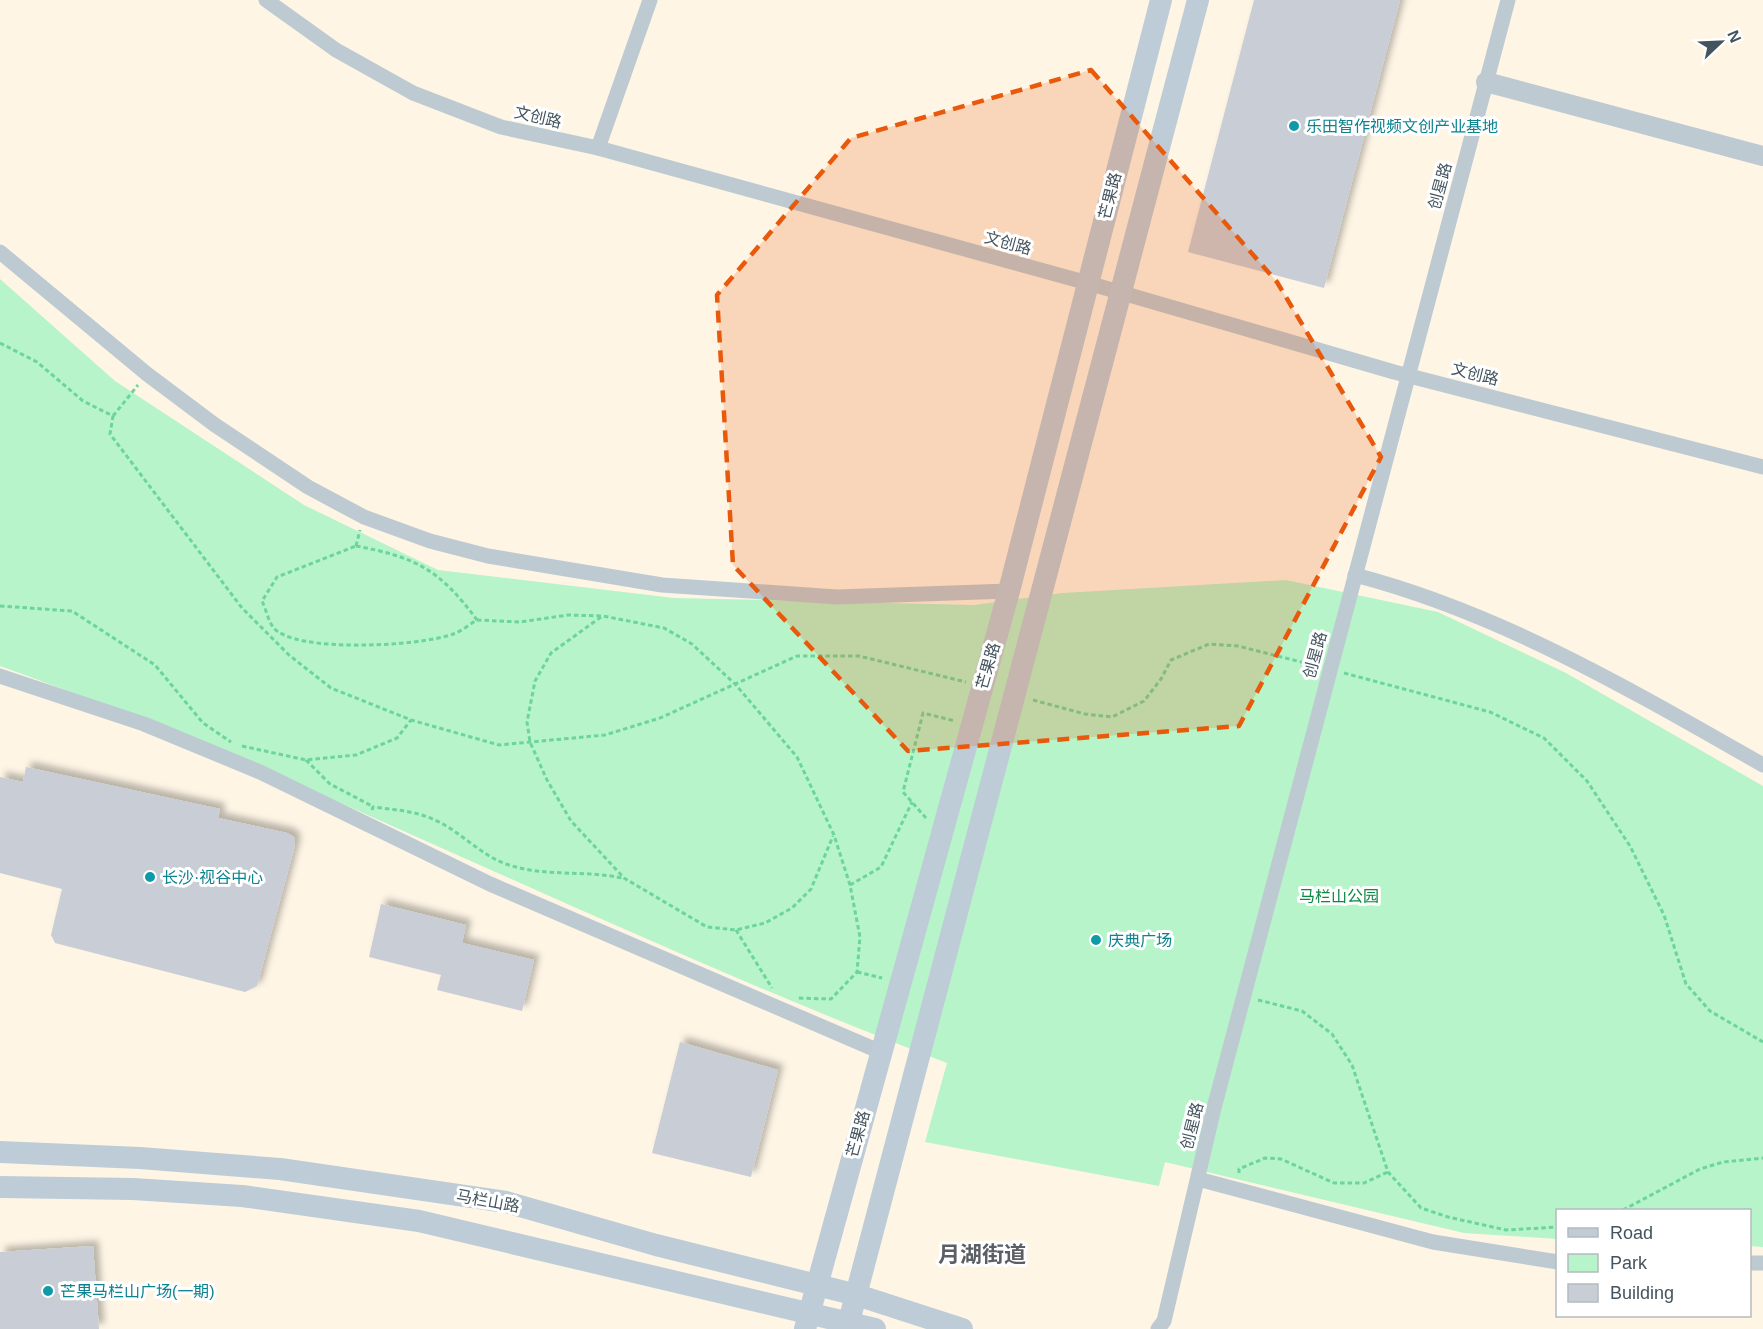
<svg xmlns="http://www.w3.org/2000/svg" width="1763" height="1329" viewBox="0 0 1763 1329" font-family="Arial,'Noto Sans SC',sans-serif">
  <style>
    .commercial { fill: #fef5e5; fill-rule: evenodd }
    .green { fill: #b7f4ca }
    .building { fill: #c9cdd5; filter: url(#shadow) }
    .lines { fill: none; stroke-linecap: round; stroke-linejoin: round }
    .path { stroke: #6cd599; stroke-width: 3; stroke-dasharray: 4.5 3; stroke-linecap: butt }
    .minor { stroke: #bdcad2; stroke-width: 15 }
    .tertiary { stroke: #bdcad2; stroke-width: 20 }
    .secondary { stroke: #bdccd7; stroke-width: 22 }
    .marked { fill: #e8590c; fill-opacity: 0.2; stroke: #e8590c; stroke-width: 4.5; stroke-dasharray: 12 8; stroke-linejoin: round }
    .culture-dot { fill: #0f9aa8; stroke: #fff; stroke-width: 2 }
    .labels { text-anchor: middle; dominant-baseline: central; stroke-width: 6; stroke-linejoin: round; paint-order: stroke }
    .street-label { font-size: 16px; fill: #44545e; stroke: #fff }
    .culture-label { font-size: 16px; fill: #0d838f; stroke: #fff; text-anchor: start }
    .park-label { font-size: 16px; fill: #0d8741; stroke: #fff }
    .district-label { font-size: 22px; font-weight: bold; fill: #5a5f64; stroke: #fff }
  </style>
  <defs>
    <filter id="shadow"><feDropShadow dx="5.5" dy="-5.5" stdDeviation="3" flood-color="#0004"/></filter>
  </defs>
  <rect width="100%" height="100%" fill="#f1eeee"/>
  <path class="commercial" d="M 0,0 L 1763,0 L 1763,1329 L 0,1329 ZM 1558,1210 L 1750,1210 L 1750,1316 L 1558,1316 Z"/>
  <path class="green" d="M 0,279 L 115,381 L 304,505 L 438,570 L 674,598 L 974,605 L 1063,593 L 1286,580 L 1438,612 L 1566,673 L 1763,786 L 1763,1247 L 1750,1246 L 1750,1210 L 1558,1210 L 1557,1239 L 1464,1233 L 1165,1162 L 1159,1186 L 925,1142 L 947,1063 C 695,967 451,849 203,743 C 136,715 68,691 0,666 Z"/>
  <g class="building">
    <path d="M 1254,0 L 1400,0 L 1324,288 L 1188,252 Z"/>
    <path d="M 26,767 L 220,809 L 218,818 L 287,833 L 294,837 L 295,845 L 257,986 L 245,992 L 55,943 L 51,935 L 62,889 L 0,873 L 0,777 L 23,782 Z"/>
    <path d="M 381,904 L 466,925 L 462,943 L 534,960 L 522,1011 L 437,990 L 441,975 L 369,957 Z"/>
    <path d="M 680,1042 L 778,1070 L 751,1177 L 652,1153 Z"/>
    <path d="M 93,1246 L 99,1329 L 0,1329 L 0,1252 Z"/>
  </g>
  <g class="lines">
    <g class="path">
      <path d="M 0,343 L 37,362 L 83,401 L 113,416 L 110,434 L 242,608 L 289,655 L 331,688 L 411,720 L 499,745 L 605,735 L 660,718 L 797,656 L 859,656 L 966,682"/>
      <path d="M 113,416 L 138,385"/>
      <path d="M 356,546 C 416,557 440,570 477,620 C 470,624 462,631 453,634 C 423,646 293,654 273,627 C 268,620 266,609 262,601 L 277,577 Z"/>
      <path d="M 356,546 L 360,530"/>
      <path d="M 0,606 L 72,611 L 155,665 L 203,723 L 231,742"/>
      <path d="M 601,617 L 551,653 L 535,681 L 527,722 L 530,742 L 547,780 L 571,821 L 624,878 L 707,927 L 736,930 L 765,923 L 792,908 L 811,889 L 833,836"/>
      <path d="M 477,620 L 520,622 L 568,615 L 603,616 L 664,628 L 692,644 L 736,685 L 797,757 L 834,835 L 850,885 L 860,937 L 857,972 L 831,999 L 797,998"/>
      <path d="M 1344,673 L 1490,712 L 1544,738 L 1587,781 L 1630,846 L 1664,915 L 1686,984 L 1710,1011 L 1763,1042"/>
      <path d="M 1033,700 L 1085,714 L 1112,717 L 1144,701 L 1161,679 L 1171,660 L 1209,644 L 1238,646 L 1317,666"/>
      <path d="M 242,746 L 306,760 L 356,755 L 397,738 L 411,720"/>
      <path d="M 306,760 L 330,784 L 372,806"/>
      <path d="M 372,810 L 373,807 C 396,810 418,811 439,822 C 463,834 483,857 509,865 C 546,877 585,870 622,878"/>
      <path d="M 926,818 L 903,792 L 923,713 L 955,721"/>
      <path d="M 850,885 L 881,867 L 912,802"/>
      <path d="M 736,930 L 772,988"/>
      <path d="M 857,972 L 882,978"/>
      <path d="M 1258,1000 L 1302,1011 L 1332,1034 L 1352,1065 L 1388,1172 L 1421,1208 L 1448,1217 L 1506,1230 L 1558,1227"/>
      <path d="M 1239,1173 L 1239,1169 L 1265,1158 L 1281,1159 L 1334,1183 L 1364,1183 L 1388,1172"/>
      <path d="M 1623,1210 L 1700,1169 L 1723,1162 L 1763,1158"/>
    </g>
    <g class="minor">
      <path d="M 266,0 L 336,50 L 413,93 L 501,127 L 598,148 L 1088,283 L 1394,372 L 1763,467"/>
      <path d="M 598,148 L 650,0"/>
      <path d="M 0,252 L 147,374 L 215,425 L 308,487 L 364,517 L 430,541 L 488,556 L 662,585 L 837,597 L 1009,591"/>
      <path d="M 1355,575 C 1501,613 1633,691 1763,765"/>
      <path d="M 0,676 L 144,724 L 260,772 L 490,884 L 881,1052"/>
      <path d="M 1198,1179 L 1433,1242 L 1558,1262"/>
      <path d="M 1750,1263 L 1763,1263"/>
      <path d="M 1158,1329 L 1164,1321 L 1214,1108 L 1508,0"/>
    </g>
    <path class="tertiary" d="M 1486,82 L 1763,156"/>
    <g class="secondary">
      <path d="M 0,1152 L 140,1158 L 280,1169 L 506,1202 L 656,1245 L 857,1295 L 962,1329"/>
      <path d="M 0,1187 L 133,1189 L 242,1196 L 419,1221 L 875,1329"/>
      <path d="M 805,1329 L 1009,591 L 1161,0"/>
      <path d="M 847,1329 L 1198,0"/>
    </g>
  </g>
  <path class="marked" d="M 1091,70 L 1277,282 L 1381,457 L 1239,726 L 908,751 L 733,565 L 717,295 L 851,138 Z"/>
  <g class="culture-dot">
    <circle cx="1294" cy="126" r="6"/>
    <circle cx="150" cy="877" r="6"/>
    <circle cx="1096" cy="940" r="6"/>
    <circle cx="48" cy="1291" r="6"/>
  </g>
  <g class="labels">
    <g class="street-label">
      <text transform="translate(538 117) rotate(13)">文创路</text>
      <text transform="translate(1440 186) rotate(-75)">创星路</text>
      <text transform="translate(1110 196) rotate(-76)">芒果路</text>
      <text transform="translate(1008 243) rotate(15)">文创路</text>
      <text transform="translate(1475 374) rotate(14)">文创路</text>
      <text transform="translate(1315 655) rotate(-75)">创星路</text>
      <text transform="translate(988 666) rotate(-74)">芒果路</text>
      <text transform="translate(1192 1126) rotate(-76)">创星路</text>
      <text transform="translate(858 1134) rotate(-75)">芒果路</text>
      <text transform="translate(488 1201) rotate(10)">马栏山路</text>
    </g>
    <g class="culture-label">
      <text x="1306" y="126">乐田智作视频文创产业基地</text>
      <text x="162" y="877">长沙·视谷中心</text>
      <text x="1108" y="940">庆典广场</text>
      <text x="60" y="1291">芒果马栏山广场(一期)</text>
    </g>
    <g class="park-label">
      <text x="1339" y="896">马栏山公园</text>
    </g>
    <g class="district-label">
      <text x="982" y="1254">月湖街道</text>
    </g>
  </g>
  <rect x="1556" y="1209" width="195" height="108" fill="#ffffff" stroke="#b4bbbf" stroke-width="1.5"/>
  <rect x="1568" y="1228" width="30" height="9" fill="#bdccd7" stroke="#b4bbbf" stroke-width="1.5"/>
  <text x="1610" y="1239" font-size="18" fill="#44545e">Road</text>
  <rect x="1568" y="1254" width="30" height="18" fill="#b7f4ca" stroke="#b4bbbf" stroke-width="1.5"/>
  <text x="1610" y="1269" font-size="18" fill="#44545e">Park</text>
  <rect x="1568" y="1284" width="30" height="18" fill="#c9cdd5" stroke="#b4bbbf" stroke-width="1.5"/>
  <text x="1610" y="1299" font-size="18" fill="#44545e">Building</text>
  <g transform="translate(1721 42) rotate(67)" stroke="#ffffff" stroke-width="4.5" paint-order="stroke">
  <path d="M0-4.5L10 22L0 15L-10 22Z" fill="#44545e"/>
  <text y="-9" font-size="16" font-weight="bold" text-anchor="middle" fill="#44545e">N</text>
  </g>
</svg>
